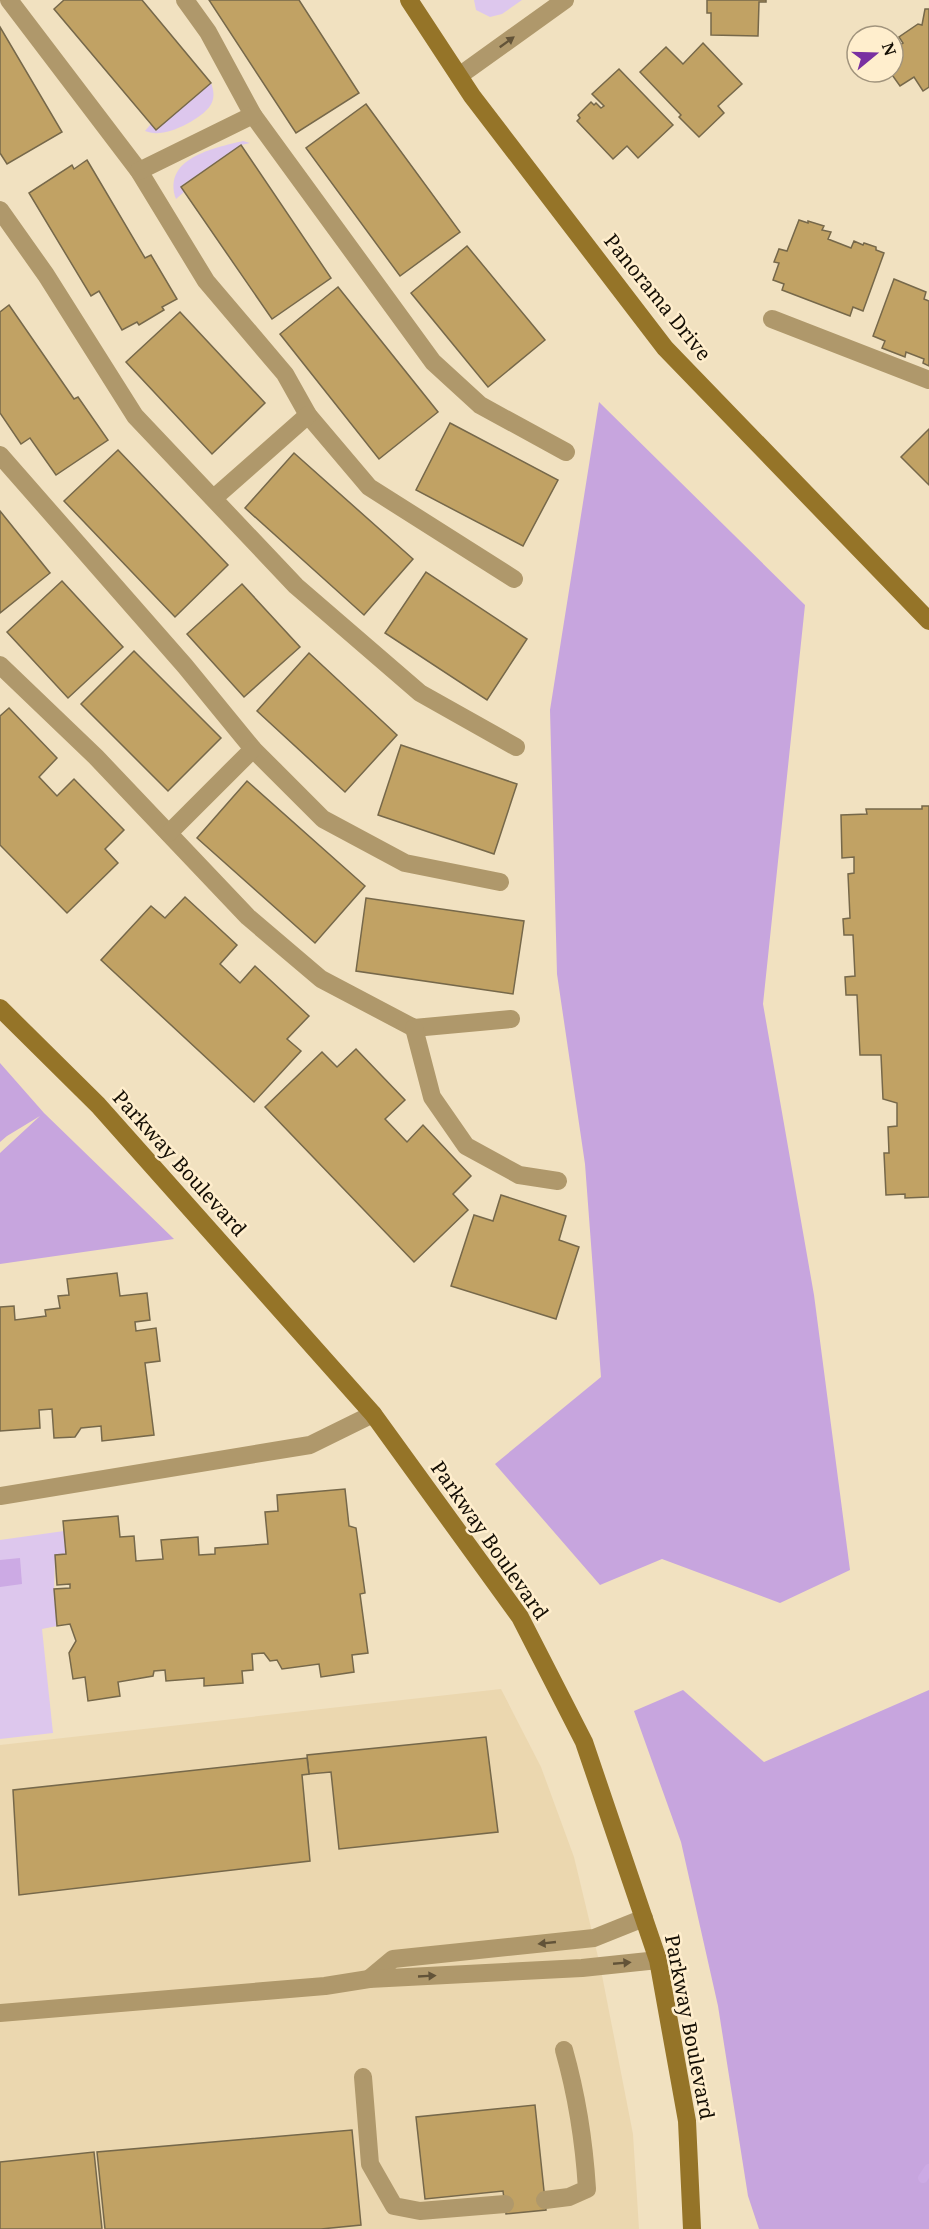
<svg xmlns="http://www.w3.org/2000/svg" width="929" height="2229" viewBox="0 0 929 2229" font-family="'Noto Serif',serif">
  <style>
    .built { fill: #ebd7af }
    .green { fill: #ddc7ed }
    .forest { fill: #c7a5de }
    .water { fill: #ccaae4 }
    .lines { fill: none; stroke-linecap: round; stroke-linejoin: round }
    .stream { stroke: #ccaae4; stroke-width: 10 }
    .building { fill: #c1a264; stroke: #76684a; stroke-width: 1.5 }
    .lane { stroke: #af986b; stroke-width: 18 }
    .street { stroke: #af986b; stroke-width: 18 }
    .secondary { stroke: #957428; stroke-width: 18 }
    .oneway { fill: #625338 }
    .labels { text-anchor: middle; dominant-baseline: central; stroke-width: 5; stroke-linejoin: round; paint-order: stroke }
    .street-label { font-size: 20px; fill: #140e04; stroke: #ffeecd }
  </style>
  <rect width="100%" height="100%" fill="#f1e1c0"/>
  <path class="built" d="M 501,1689 L 541,1767 L 574,1857 L 600,1965 L 633,2134 L 639,2229 L 0,2229 L 0,1745 Z"/>
  <g class="green">
    <path d="M 474,0 L 522,0 L 502,14 L 490,17 L 476,10 Z"/>
    <path d="M 211,83 C 214,91 215,99 210,106 C 202,118 173,133 159,133 C 154,134 149,132 145,131 L 151,124 L 156,130 Z"/>
    <path d="M 243,141 L 250,143 L 241,145 L 181,186 L 184,192 L 176,199 C 162,158 214,148 243,141 Z"/>
    <path d="M 64,1531 L 66,1554 L 55,1556 L 54,1593 L 57,1626 L 42,1629 L 53,1733 L 0,1739 L 0,1540 Z"/>
  </g>
  <g class="forest">
    <path d="M 599,402 L 805,605 L 763,1004 L 814,1295 L 850,1570 L 780,1603 L 662,1559 L 600,1585 L 495,1464 L 601,1377 L 585,1164 L 557,974 L 550,710 Z"/>
    <path d="M 0,1063 L 44,1113 L 174,1239 L 0,1264 L 0,1153 L 40,1116 L 7,1136 L 0,1142 Z"/>
    <path d="M 683,1690 L 764,1762 L 929,1690 L 929,2229 L 759,2229 L 748,2196 L 718,2006 L 681,1842 L 634,1711 Z"/>
  </g>
  <path class="water" d="M 20,1558 L 22,1584 L 0,1587 L 0,1560 Z"/>
  <g class="lines">
    <path class="stream" d="M 923,2178 L 929,2169"/>
  </g>
  <g class="building">
    <path d="M 64,0 L 142,0 L 211,83 L 156,130 L 54,9 Z"/>
    <path d="M 209,0 L 299,0 L 359,93 L 296,133 Z"/>
    <path d="M 707,0 L 766,0 L 766,2 L 759,2 L 758,36 L 711,35 L 711,13 L 707,13 Z"/>
    <path d="M 925,9 L 929,9 L 929,87 L 923,91 L 914,77 L 900,86 L 890,72 L 893,72 L 893,50 L 903,43 L 899,37 L 918,24 L 922,25 Z"/>
    <path d="M 0,27 L 62,132 L 7,164 L 0,153 Z"/>
    <path d="M 703,43 L 742,84 L 718,106 L 724,113 L 699,137 L 679,117 L 681,115 L 640,72 L 666,47 L 683,64 Z"/>
    <path d="M 619,69 L 673,125 L 638,158 L 627,146 L 613,159 L 577,121 L 580,118 L 578,115 L 591,102 L 594,105 L 596,103 L 601,108 L 604,106 L 592,94 Z"/>
    <path d="M 366,104 L 460,232 L 400,276 L 306,148 Z"/>
    <path d="M 241,145 L 331,278 L 272,319 L 181,187 Z"/>
    <path d="M 87,160 L 145,258 L 151,255 L 177,299 L 162,307 L 164,310 L 139,325 L 137,322 L 122,330 L 99,291 L 91,296 L 29,193 L 72,165 L 74,169 Z"/>
    <path d="M 799,220 L 808,223 L 808,221 L 824,226 L 822,230 L 831,232 L 828,239 L 851,248 L 854,241 L 863,245 L 864,243 L 876,247 L 876,250 L 884,253 L 863,311 L 853,307 L 850,316 L 782,290 L 784,284 L 773,280 L 779,263 L 774,262 L 779,249 L 787,251 Z"/>
    <path d="M 467,246 L 545,340 L 488,387 L 411,293 Z"/>
    <path d="M 894,279 L 926,292 L 924,299 L 929,301 L 929,366 L 923,363 L 924,359 L 906,352 L 905,357 L 882,348 L 885,341 L 873,336 Z"/>
    <path d="M 338,287 L 438,412 L 379,459 L 280,334 Z"/>
    <path d="M 9,305 L 74,399 L 78,397 L 108,440 L 56,475 L 30,438 L 21,444 L 0,413 L 0,312 Z"/>
    <path d="M 180,312 L 265,403 L 212,454 L 126,362 Z"/>
    <path d="M 450,423 L 558,480 L 523,546 L 416,490 Z"/>
    <path d="M 929,429 L 929,485 L 901,457 Z"/>
    <path d="M 118,450 L 228,565 L 175,617 L 64,501 Z"/>
    <path d="M 294,453 L 413,559 L 364,615 L 245,508 Z"/>
    <path d="M 0,511 L 50,573 L 0,613 Z"/>
    <path d="M 426,572 L 527,639 L 487,700 L 385,633 Z"/>
    <path d="M 62,581 L 123,647 L 68,698 L 7,632 Z"/>
    <path d="M 242,584 L 300,647 L 244,697 L 187,634 Z"/>
    <path d="M 134,651 L 221,738 L 168,791 L 81,704 Z"/>
    <path d="M 309,653 L 397,735 L 345,792 L 257,711 Z"/>
    <path d="M 9,708 L 57,758 L 39,777 L 57,796 L 74,779 L 124,830 L 105,849 L 118,863 L 67,913 L 0,845 L 0,716 Z"/>
    <path d="M 401,745 L 517,784 L 494,854 L 378,815 Z"/>
    <path d="M 247,781 L 365,886 L 315,943 L 197,838 Z"/>
    <path d="M 922,806 L 929,806 L 929,1197 L 905,1198 L 905,1194 L 886,1195 L 884,1153 L 889,1153 L 888,1127 L 897,1126 L 897,1103 L 883,1099 L 881,1055 L 860,1055 L 857,995 L 846,995 L 845,977 L 855,976 L 853,935 L 844,935 L 843,919 L 850,918 L 848,874 L 854,873 L 854,857 L 842,858 L 841,815 L 867,814 L 866,809 L 922,809 Z"/>
    <path d="M 185,897 L 237,945 L 220,964 L 240,983 L 255,966 L 309,1016 L 287,1039 L 301,1051 L 254,1102 L 101,960 L 151,906 L 165,918 Z"/>
    <path d="M 366,898 L 524,921 L 513,994 L 356,971 Z"/>
    <path d="M 356,1049 L 405,1100 L 385,1119 L 407,1142 L 423,1125 L 471,1176 L 453,1194 L 468,1210 L 414,1262 L 265,1107 L 322,1052 L 337,1067 Z"/>
    <path d="M 501,1195 L 566,1216 L 559,1240 L 579,1247 L 556,1319 L 451,1286 L 474,1215 L 493,1221 Z"/>
    <path d="M 117,1273 L 120,1296 L 147,1293 L 150,1320 L 135,1322 L 136,1331 L 156,1328 L 160,1361 L 145,1363 L 154,1435 L 102,1441 L 101,1426 L 81,1428 L 75,1437 L 54,1438 L 52,1409 L 39,1410 L 40,1428 L 0,1431 L 0,1307 L 14,1306 L 15,1320 L 46,1316 L 45,1310 L 60,1308 L 58,1296 L 69,1295 L 67,1279 Z"/>
    <path d="M 345,1489 L 349,1526 L 356,1528 L 365,1593 L 360,1594 L 368,1653 L 352,1655 L 354,1672 L 321,1677 L 319,1664 L 282,1669 L 277,1660 L 270,1661 L 264,1653 L 252,1654 L 253,1670 L 242,1671 L 243,1683 L 204,1686 L 204,1678 L 166,1681 L 165,1670 L 154,1671 L 153,1676 L 118,1682 L 120,1696 L 88,1701 L 85,1677 L 73,1679 L 69,1653 L 76,1641 L 70,1624 L 57,1626 L 54,1589 L 70,1588 L 70,1584 L 57,1585 L 55,1555 L 66,1554 L 63,1521 L 118,1516 L 120,1537 L 134,1536 L 136,1561 L 163,1559 L 161,1540 L 198,1537 L 199,1555 L 215,1554 L 215,1548 L 268,1544 L 265,1512 L 278,1511 L 277,1495 Z"/>
    <path d="M 486,1737 L 498,1832 L 339,1849 L 331,1772 L 309,1774 L 307,1755 Z"/>
    <path d="M 307,1758 L 309,1774 L 302,1775 L 310,1861 L 19,1895 L 13,1790 Z"/>
    <path d="M 535,2105 L 546,2210 L 506,2214 L 503,2191 L 425,2199 L 416,2117 Z"/>
    <path d="M 352,2130 L 361,2225 L 321,2229 L 105,2229 L 97,2152 Z"/>
    <path d="M 94,2152 L 102,2229 L 0,2229 L 0,2162 Z"/>
  </g>
  <g class="lines">
    <g class="lane">
      <path d="M 0,1496 L 310,1445 L 373,1414"/>
      <path d="M 369,1979 L 393,1959 L 594,1938 L 644,1918"/>
      <path d="M 0,2013 L 325,1986 L 369,1979 L 582,1968 L 658,1960"/>
      <path d="M 363,2077 L 370,2164 L 394,2206 L 420,2211 L 505,2204"/>
      <path d="M 545,2200 L 569,2197 L 587,2189 C 584,2141 577,2096 564,2050"/>
    </g>
    <g class="street">
      <path d="M 9,0 L 139,171 L 206,281 L 285,374 L 308,415 L 369,487 L 514,579"/>
      <path d="M 185,0 L 208,32 L 253,115 L 433,362 L 480,405 L 566,452"/>
      <path d="M 459,76 L 565,0"/>
      <path d="M 139,171 L 253,115"/>
      <path d="M 0,210 L 46,275 L 135,416 L 296,586 L 420,693 L 516,747"/>
      <path d="M 772,319 L 929,380"/>
      <path d="M 0,455 L 185,666 L 253,749 L 323,819 L 405,863 L 500,882"/>
      <path d="M 214,498 L 308,415"/>
      <path d="M 0,665 L 96,757 L 248,917 L 321,979 L 414,1028 L 511,1019"/>
      <path d="M 169,833 L 253,749"/>
      <path d="M 414,1028 L 432,1097 L 466,1146 L 519,1175 L 558,1181"/>
    </g>
    <g class="secondary">
      <path d="M 409,0 L 472,96 L 665,348 L 929,621"/>
      <path d="M 0,1008 L 98,1105 L 373,1414 L 520,1617 L 584,1742 L 658,1960 L 687,2121 L 692,2229"/>
    </g>
  </g>
  <defs><path id="oneway-solid" d="M-6-.8H1V-3.2L6.5 0L1 3.2V.8H-6Z" transform="scale(1.5)"/></defs>
  <g class="oneway">
    <use href="#oneway-solid" transform="translate(507 42) rotate(-36)"/>
    <use href="#oneway-solid" transform="translate(547 1943) rotate(174)"/>
    <use href="#oneway-solid" transform="translate(622 1963) rotate(-5)"/>
    <use href="#oneway-solid" transform="translate(427 1976) rotate(-3)"/>
  </g>
  <g class="labels">
    <g class="street-label">
      <text transform="translate(658 297) rotate(51)">Panorama Drive</text>
      <text transform="translate(180 1163) rotate(48)">Parkway Boulevard</text>
      <text transform="translate(490 1540) rotate(55)">Parkway Boulevard</text>
      <text transform="translate(690 2027) rotate(79)">Parkway Boulevard</text>
    </g>
  </g>
  <g transform="translate(875 54) rotate(71)"><circle r="28" fill="#ffeecd" stroke="#a1947d" stroke-width="1.5"/>
  <path d="M0-4.5L10 22L0 15L-10 22Z" fill="#792fa1"/>
  <text y="-9" font-size="16" font-weight="bold" text-anchor="middle" fill="#140e04">N</text>
  </g>
</svg>
